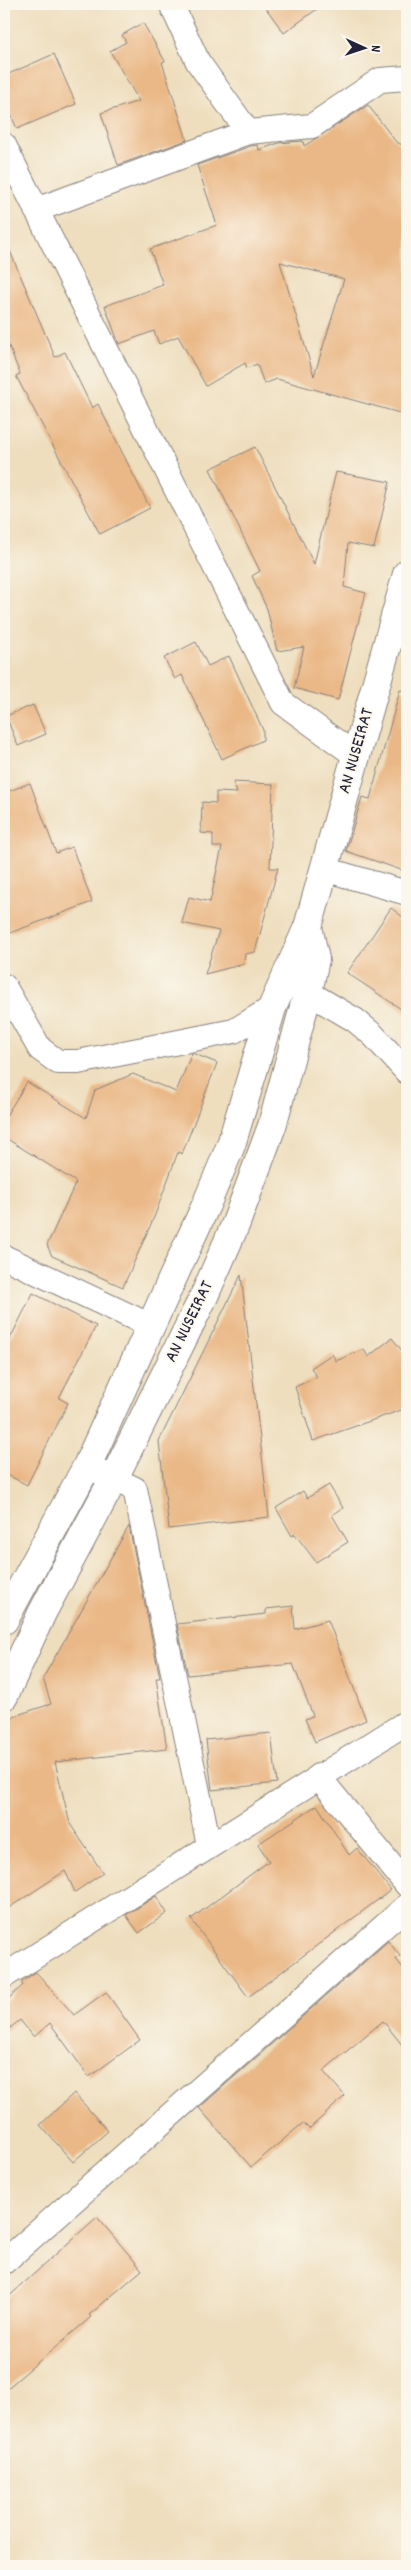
<svg xmlns="http://www.w3.org/2000/svg" width="411" height="2570" viewBox="0 0 411 2570" font-family="Dekko,sans-serif">
  <style>
    .building { fill: #eab886; fill-rule: evenodd }
    .lines { fill: none; stroke-linecap: round; stroke-linejoin: round }
    .minor-casing { stroke: #88807c; stroke-width: 26 }
    .secondary-casing { stroke: #88807c; stroke-width: 30 }
    .minor { stroke: #fff; stroke-width: 24 }
    .secondary { stroke: #fff; stroke-width: 28 }
    .labels { text-anchor: middle; dominant-baseline: central; stroke-width: 4; stroke-linejoin: round; paint-order: stroke }
    .street-label { font-size: 18px; fill: #22223b; stroke: #fbf7ec }
  </style>
  <rect width="100%" height="100%" fill="#fbf7ec"/>
  <filter id="ink" filterUnits="userSpaceOnUse"><feTurbulence type="fractalNoise" baseFrequency=".02" numOctaves="2"/><feDisplacementMap in="SourceGraphic" scale="10" xChannelSelector="R" yChannelSelector="G"/><feConvolveMatrix kernelMatrix="1 2 1 2 8 2 1 2 1" color-interpolation-filters="sRGB"/></filter>
  <filter id="wash" filterUnits="userSpaceOnUse"><feTurbulence type="fractalNoise" baseFrequency=".0096" numOctaves="4" result="noise"/><feDisplacementMap in="SourceGraphic" scale="20" xChannelSelector="R" yChannelSelector="G"/><feGaussianBlur stdDeviation="1.12" result="paint"/><feColorMatrix in="noise" values="0 0 0 0 0 0 0 0 0 0 0 0 0 0 0 0 0 1.4 0 .05"/><feComposite in="paint" operator="in"/></filter>
  <g filter="url(#wash)">
    <rect width="100%" height="100%" fill="#eedebe"/>
    <g id="blocks">
      <g class="building">
        <path d="M 263,4 L 324,4 L 284,33 Z"/>
        <path d="M 143,23 L 165,61 L 162,62 L 187,140 L 118,165 L 101,113 L 139,101 L 110,51 L 126,42 L 122,35 Z"/>
        <path d="M 54,54 L 76,104 L 17,129 L 4,98 L 4,76 Z"/>
        <path d="M 368,105 L 396,142 L 407,147 L 407,415 L 277,379 L 264,384 L 257,364 L 247,368 L 245,363 L 206,386 L 178,336 L 159,344 L 154,331 L 119,344 L 105,306 L 163,285 L 150,249 L 217,225 L 197,165 L 251,146 L 258,145 L 259,150 L 279,143 L 303,141 L 304,146 ZM 280,262 L 344,279 L 314,376 Z"/>
        <path d="M 4,237 L 55,357 L 65,352 L 92,408 L 98,404 L 150,508 L 100,534 L 16,376 L 20,374 L 4,334 Z"/>
        <path d="M 255,447 L 314,564 L 336,472 L 390,482 L 374,548 L 348,543 L 344,587 L 366,593 L 338,700 L 294,688 L 304,647 L 277,651 L 267,609 L 252,576 L 260,571 L 210,469 Z"/>
        <path d="M 196,642 L 208,666 L 229,656 L 263,730 L 263,740 L 222,759 L 182,675 L 175,679 L 164,658 Z"/>
        <path d="M 400,690 L 407,691 L 407,872 L 346,851 L 362,797 L 370,799 Z"/>
        <path d="M 33,705 L 46,734 L 18,746 L 6,716 Z"/>
        <path d="M 233,782 L 273,784 L 270,868 L 278,868 L 255,952 L 245,954 L 244,964 L 205,974 L 219,931 L 182,923 L 189,897 L 210,902 L 222,847 L 213,847 L 213,834 L 201,833 L 202,802 L 216,803 L 216,792 L 237,793 Z"/>
        <path d="M 30,783 L 56,853 L 72,847 L 92,902 L 10,933 L 4,916 L 4,793 Z"/>
        <path d="M 391,908 L 407,920 L 407,1013 L 347,973 Z"/>
        <path d="M 192,1053 L 217,1063 L 182,1154 L 178,1152 L 155,1215 L 123,1287 L 52,1256 L 47,1245 L 76,1182 L 4,1137 L 4,1119 L 27,1082 L 86,1118 L 95,1090 L 133,1074 L 176,1092 Z"/>
        <path d="M 241,1275 L 269,1517 L 169,1529 L 159,1441 Z"/>
        <path d="M 33,1293 L 96,1326 L 59,1398 L 68,1403 L 27,1485 L 4,1473 L 4,1351 Z"/>
        <path d="M 392,1338 L 407,1357 L 407,1408 L 313,1441 L 295,1387 L 317,1377 L 311,1368 L 332,1354 L 336,1361 L 364,1349 L 368,1357 Z"/>
        <path d="M 329,1485 L 343,1508 L 332,1515 L 348,1542 L 316,1562 L 295,1534 L 292,1536 L 276,1508 L 303,1491 L 307,1498 Z"/>
        <path d="M 129,1526 L 160,1678 L 156,1678 L 167,1749 L 55,1762 L 70,1824 L 103,1873 L 75,1892 L 65,1871 L 4,1911 L 4,1734 L 14,1716 L 51,1704 L 43,1678 Z"/>
        <path d="M 293,1606 L 295,1629 L 328,1620 L 366,1720 L 315,1742 L 305,1719 L 313,1716 L 293,1664 L 188,1675 L 177,1624 L 266,1614 L 266,1609 Z"/>
        <path d="M 271,1733 L 277,1783 L 212,1790 L 206,1740 Z"/>
        <path d="M 317,1805 L 349,1855 L 357,1848 L 391,1890 L 248,1997 L 191,1919 L 269,1861 L 258,1844 Z"/>
        <path d="M 156,1896 L 167,1913 L 139,1933 L 126,1915 Z"/>
        <path d="M 388,1941 L 400,1956 L 396,1959 L 407,1973 L 407,2051 L 383,2021 L 323,2071 L 345,2096 L 309,2129 L 303,2123 L 251,2167 L 199,2108 Z"/>
        <path d="M 36,1972 L 74,2015 L 106,1992 L 140,2040 L 89,2077 L 50,2023 L 34,2037 L 20,2020 L 4,2033 L 4,2003 L 23,1985 L 21,1982 Z"/>
        <path d="M 74,2093 L 108,2131 L 73,2162 L 40,2125 Z"/>
        <path d="M 97,2217 L 142,2270 L 89,2315 L 91,2317 L 4,2391 L 4,2301 Z"/>
      </g>
    </g>
  </g>
  <g filter="url(#ink)">
    <use href="#blocks" fill-opacity="0" stroke="#88807c" stroke-width="1"/>
    <g class="lines">
      <g class="minor-casing">
        <g id="minor">
          <path d="M 171,4 L 198,62 L 248,132 L 312,126 L 380,80 L 407,78"/>
          <path d="M 4,145 L 283,703 L 355,755"/>
          <path d="M 36,210 L 248,132"/>
          <path d="M 324,869 L 407,893"/>
          <path d="M 292,983 L 355,1020 L 373,1035 L 407,1072"/>
          <path d="M 4,986 L 40,1049 L 58,1062 L 78,1062 L 234,1031 L 272,1008"/>
          <path d="M 4,1257 L 151,1326"/>
          <path d="M 87,1466 L 135,1489 L 209,1845"/>
          <path d="M 318,1776 L 407,1885"/>
          <path d="M 4,1976 L 407,1722"/>
          <path d="M 4,2262 L 407,1906"/>
        </g>
      </g>
      <g class="secondary-casing">
        <g id="secondary">
          <path d="M 4,1620 L 87,1466 L 206,1205 L 231,1145 L 272,1008 L 308,927"/>
          <path d="M 4,1696 L 42,1613 L 114,1478 L 205,1294 L 236,1223 L 272,1126 L 308,992 L 315,959 L 308,927 L 407,574"/>
        </g>
      </g>
      <use href="#minor" class="minor"/>
      <use href="#secondary" class="secondary"/>
    </g>
  </g>
  <g class="labels">
    <g class="street-label">
      <text transform="translate(357 751) rotate(-74)">AN NUSEIRAT</text>
      <text transform="translate(190 1322) rotate(-64)">AN NUSEIRAT</text>
    </g>
  </g>
  <rect width="411" height="2570" fill="none" stroke="#fbf7ec" stroke-width="20"/>
  <g transform="translate(364 48) rotate(93)" stroke="#fbf7ec" stroke-width="4" paint-order="stroke">
  <path d="M0-4L9 19L0 12L-9 19Z" fill="#22223b"/>
  <text y="-8" font-size="14" font-weight="bold" text-anchor="middle" fill="#22223b">N</text>
  </g>
</svg>
